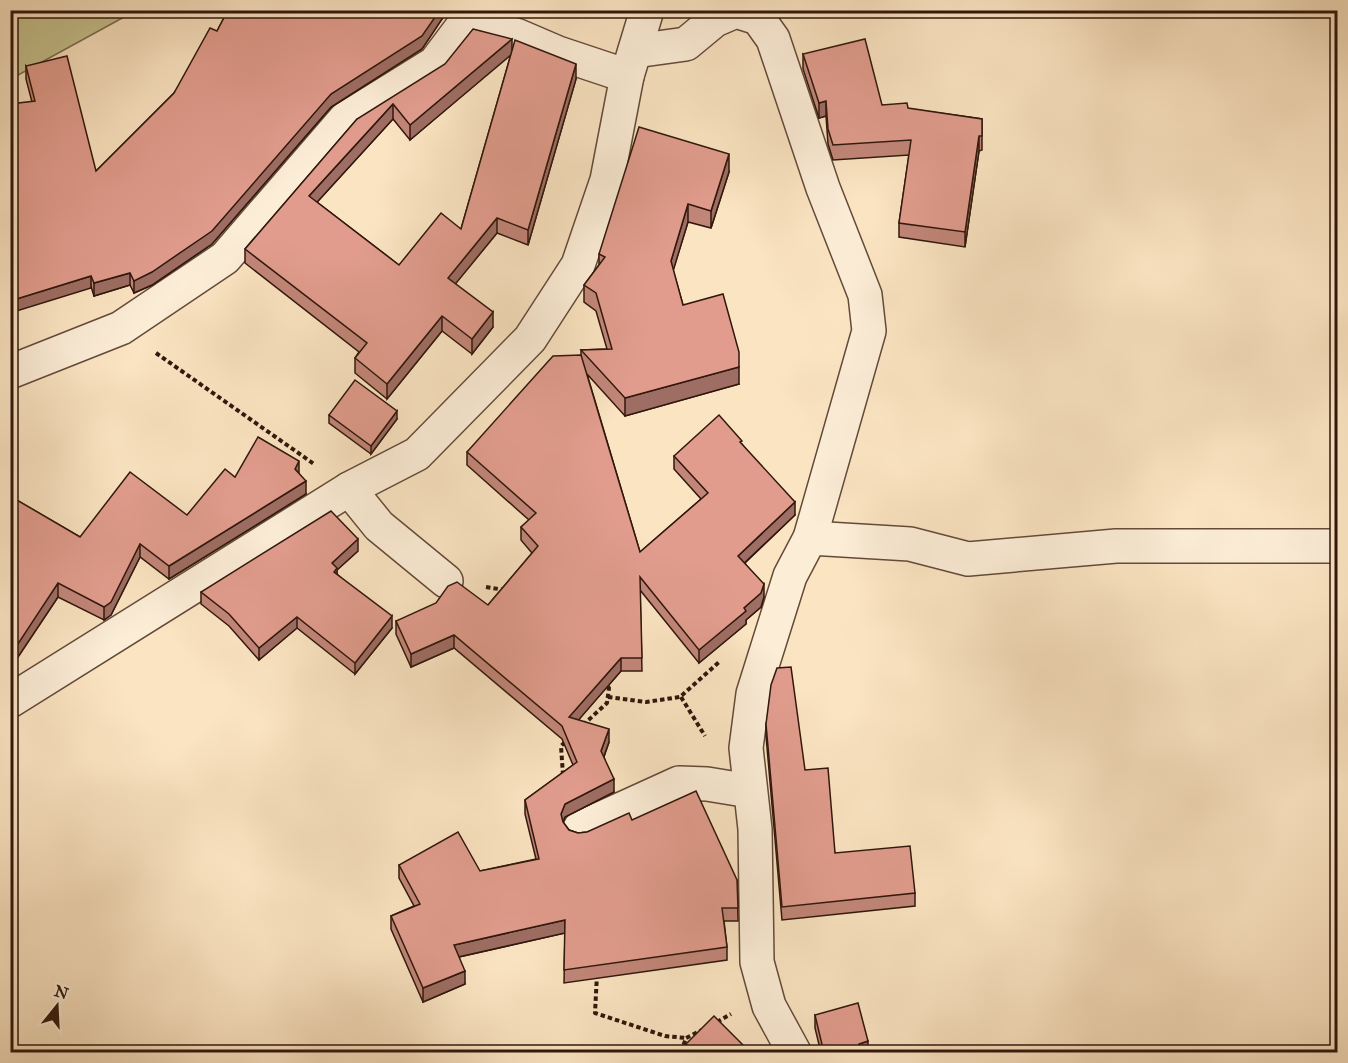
<svg xmlns="http://www.w3.org/2000/svg" width="1348" height="1063" viewBox="0 0 1348 1063" font-family="'IM FELL Great Primer',serif">
  <style>
    .green { fill: #c6c28e; stroke: #7b6c4d; stroke-width: 1.5 }
    .lines { fill: none; stroke-linecap: round; stroke-linejoin: round }
    .minor-casing { stroke: #634a3a; stroke-width: 36 }
    .path { stroke: #30170c; stroke-width: 4; stroke-dasharray: 4.5 3; stroke-linecap: butt }
    .minor { stroke: #fcedd7; stroke-width: 33 }
    .wall { fill: #c28679; stroke: #30170c; stroke-width: 1.5; fill-rule: evenodd }
    .shaded-wall { fill: #9e6d63; stroke: #30170c; stroke-width: 1.5 }
    .building { fill: #e19c8d; stroke: #30170c; stroke-width: 1.5 }
  </style>
  <rect width="100%" height="100%" fill="#fbe4c2"/>
  <filter id="stains"><feTurbulence type="fractalNoise" baseFrequency=".00333" numOctaves="4"/><feColorMatrix values="0 0 0 0 .2 0 0 0 0 .09 0 0 0 0 .02 0 0 0 .5 -.17"/></filter>
  <radialGradient id="worn" r=".72"><stop offset=".6" stop-color="#630" stop-opacity="0"/><stop offset="1" stop-color="#630" stop-opacity=".3"/></radialGradient>
  <path class="green" d="M 11,11 L 135,11 L 11,79 Z"/>
  <g class="lines">
    <g class="minor-casing">
      <g id="minor">
        <path d="M 465,23 L 516,35 L 558,53 L 627,76"/>
        <path d="M 635,51 L 686,44 L 715,20 L 736,11 L 758,18 L 773,39 L 823,188 L 865,295 L 869,331 L 810,538 L 790,576 L 753,694 L 746,748 L 755,829 L 757,962 L 769,1006 L 794,1052"/>
        <path d="M 10,372 L 121,328 L 225,258 L 345,119 L 435,63 L 465,23 L 471,10"/>
        <path d="M 349,489 L 379,526 L 446,581"/>
        <path d="M 810,538 L 910,544 L 968,559 L 1116,546 L 1338,546"/>
        <path d="M 10,701 L 349,489 L 417,454 L 530,339 L 578,265 L 607,180 L 627,76 L 647,10"/>
        <path d="M 580,828 L 679,783 L 707,784 L 750,791"/>
      </g>
    </g>
    <g class="path">
      <path d="M 156,353 L 314,464"/>
      <path d="M 486,587 L 505,590"/>
      <path d="M 608,697 L 646,702 L 680,697 L 719,662"/>
      <path d="M 681,697 L 705,736"/>
      <path d="M 583,725 L 607,703 L 609,688 L 606,684"/>
      <path d="M 563,775 L 561,746 L 567,740"/>
      <path d="M 597,974 L 595,1013 L 665,1036 L 686,1038"/>
      <path d="M 717,1022 L 731,1014"/>
      <path d="M 681,1052 L 686,1038 L 702,1030"/>
    </g>
    <use href="#minor" class="minor"/>
  </g>
  <g class="wall">
    <path d="M 228,10 L 448,10 L 422,49 L 331,107 L 212,244 L 152,285 L 134,293 L 130,285 L 94,296 L 32,102 L 26,79 L 26,66 L 96,171 L 174,93 L 217,31 Z"/>
    <path d="M 512,52 L 576,79 L 528,245 L 497,233 L 455,284 L 493,327 L 472,354 L 442,331 L 387,399 L 355,373 L 355,358 L 359,352 L 245,263 L 245,249 L 357,119 ZM 511,54 L 461,229 L 399,265 L 317,202 L 393,119 L 410,140 Z"/>
    <path d="M 803,54 L 882,105 L 982,119 L 982,150 L 979,151 L 965,247 L 899,237 L 899,223 L 909,155 L 833,160 L 828,144 L 826,116 L 819,118 L 803,69 Z"/>
    <path d="M 729,172 L 711,228 L 688,222 L 673,270 L 683,305 L 739,384 L 625,416 L 587,374 L 640,552 L 701,499 L 674,469 L 674,456 L 742,444 L 795,515 L 745,563 L 764,597 L 761,607 L 746,620 L 746,624 L 699,663 L 640,590 L 642,671 L 621,671 L 578,720 L 609,742 L 604,757 L 614,792 L 565,817 L 563,822 L 569,830 L 578,833 L 587,832 L 632,820 L 737,880 L 738,921 L 724,921 L 727,947 L 727,960 L 564,983 L 565,933 L 459,957 L 465,984 L 423,1002 L 391,929 L 391,916 L 414,906 L 399,878 L 399,865 L 480,871 L 536,859 L 525,814 L 525,800 L 573,765 L 562,739 L 454,648 L 411,667 L 396,634 L 396,621 L 488,605 L 532,553 L 521,540 L 521,527 L 529,520 L 467,465 L 467,452 L 581,355 L 581,350 L 607,349 L 596,311 L 584,302 L 584,285 L 599,265 L 599,254 Z"/>
    <path d="M 329,415 L 397,419 L 371,454 L 329,423 Z"/>
    <path d="M 299,474 L 306,494 L 169,579 L 140,557 L 111,615 L 104,620 L 58,597 L 14,663 L 10,666 L 10,496 L 80,537 L 187,515 L 235,477 Z"/>
    <path d="M 358,551 L 337,570 L 337,574 L 392,628 L 355,674 L 297,628 L 259,660 L 229,626 L 201,604 L 201,592 Z"/>
    <path d="M 766,724 L 805,770 L 835,853 L 915,893 L 915,906 L 782,920 L 766,736 Z"/>
    <path d="M 815,1015 L 868,1053 L 821,1053 L 815,1028 Z"/>
    <path d="M 686,1044 L 751,1053 L 686,1053 Z"/>
  </g>
  <g class="shaded-wall">
    <path d="M 440,10 L 448,10 L 422,49 L 331,107 L 212,244 L 152,285 L 134,293 L 134,281 L 331,94 Z"/>
    <path d="M 512,39 L 512,54 L 410,140 L 410,125 Z"/>
    <path d="M 576,64 L 576,79 L 528,245 L 528,230 Z"/>
    <path d="M 826,101 L 826,116 L 819,118 L 819,103 Z"/>
    <path d="M 393,104 L 393,119 L 309,211 L 309,196 Z"/>
    <path d="M 979,136 L 979,151 L 965,247 L 965,232 Z"/>
    <path d="M 729,154 L 729,172 L 711,228 L 711,211 Z"/>
    <path d="M 688,204 L 688,222 L 671,278 L 671,261 Z"/>
    <path d="M 497,218 L 497,233 L 448,293 L 448,278 Z"/>
    <path d="M 130,273 L 130,285 L 94,296 L 94,283 Z"/>
    <path d="M 91,276 L 91,288 L 10,313 L 10,301 Z"/>
    <path d="M 493,312 L 493,327 L 472,354 L 472,339 Z"/>
    <path d="M 442,316 L 442,331 L 387,399 L 387,384 Z"/>
    <path d="M 739,367 L 739,384 L 625,416 L 625,398 Z"/>
    <path d="M 397,411 L 397,419 L 371,454 L 371,446 Z"/>
    <path d="M 299,461 L 299,474 L 295,469 Z"/>
    <path d="M 306,481 L 306,494 L 169,579 L 169,566 Z"/>
    <path d="M 795,502 L 795,515 L 738,569 L 738,556 Z"/>
    <path d="M 358,539 L 358,551 L 337,570 L 337,580 L 332,563 Z"/>
    <path d="M 140,544 L 140,557 L 111,615 L 104,620 L 104,607 Z"/>
    <path d="M 58,583 L 58,597 L 14,663 L 10,666 L 10,653 Z"/>
    <path d="M 764,584 L 764,597 L 761,607 L 746,620 L 746,624 L 699,663 L 699,650 L 744,608 Z"/>
    <path d="M 392,616 L 392,628 L 355,674 L 355,663 Z"/>
    <path d="M 297,617 L 297,628 L 259,660 L 259,648 Z"/>
    <path d="M 454,635 L 454,648 L 411,667 L 411,654 Z"/>
    <path d="M 621,658 L 621,671 L 569,731 L 569,717 Z"/>
    <path d="M 609,729 L 609,742 L 601,764 L 601,751 Z"/>
    <path d="M 614,779 L 614,792 L 565,817 L 561,827 L 561,814 L 565,804 Z"/>
    <path d="M 565,920 L 565,933 L 454,958 L 454,945 Z"/>
    <path d="M 465,971 L 465,984 L 423,1002 L 423,988 Z"/>
    <path d="M 868,1041 L 868,1053 L 859,1053 L 859,1044 Z"/>
  </g>
  <g class="building">
    <path d="M 228,10 L 440,10 L 422,36 L 331,94 L 212,231 L 152,272 L 134,281 L 130,273 L 94,283 L 91,276 L 10,301 L 10,104 L 35,101 L 26,66 L 67,56 L 96,171 L 174,93 L 210,28 L 217,31 Z"/>
    <path d="M 473,29 L 512,39 L 410,125 L 393,104 L 309,196 L 399,265 L 441,213 L 461,229 L 515,40 L 576,64 L 528,230 L 497,218 L 448,278 L 493,312 L 472,339 L 442,316 L 387,384 L 355,358 L 367,343 L 245,249 L 357,119 L 445,64 Z"/>
    <path d="M 865,39 L 882,105 L 907,103 L 908,108 L 982,119 L 982,136 L 979,136 L 965,232 L 899,223 L 911,140 L 833,145 L 828,129 L 826,101 L 819,103 L 803,54 Z"/>
    <path d="M 639,127 L 729,154 L 711,211 L 688,204 L 671,261 L 683,305 L 723,294 L 739,352 L 739,367 L 625,398 L 581,350 L 612,349 L 596,293 L 584,285 L 605,257 L 599,254 Z"/>
    <path d="M 581,355 L 640,552 L 708,493 L 674,456 L 719,415 L 742,441 L 740,442 L 795,502 L 738,556 L 764,584 L 761,593 L 744,608 L 746,611 L 699,650 L 640,577 L 642,658 L 621,658 L 569,717 L 609,729 L 601,751 L 614,779 L 565,804 L 561,814 L 563,822 L 569,830 L 578,833 L 587,832 L 629,813 L 632,820 L 696,791 L 737,880 L 738,908 L 722,908 L 727,947 L 564,970 L 565,920 L 454,945 L 465,971 L 423,988 L 391,916 L 420,904 L 399,865 L 458,832 L 480,871 L 539,859 L 525,800 L 577,762 L 562,726 L 454,635 L 411,654 L 396,621 L 436,603 L 448,586 L 457,582 L 488,605 L 538,546 L 521,527 L 536,513 L 467,452 L 553,356 Z"/>
    <path d="M 355,380 L 397,411 L 371,446 L 329,415 Z"/>
    <path d="M 258,437 L 299,461 L 295,469 L 306,481 L 169,566 L 140,544 L 111,602 L 104,607 L 58,583 L 14,650 L 10,653 L 10,496 L 80,537 L 130,472 L 187,515 L 225,469 L 235,477 Z"/>
    <path d="M 331,511 L 358,539 L 332,563 L 337,568 L 334,572 L 392,616 L 355,663 L 297,617 L 259,648 L 229,614 L 201,592 Z"/>
    <path d="M 791,667 L 805,770 L 828,768 L 835,853 L 910,846 L 915,893 L 782,907 L 766,724 L 771,685 L 777,668 Z"/>
    <path d="M 858,1003 L 868,1041 L 859,1044 L 861,1053 L 824,1053 L 815,1015 Z"/>
    <path d="M 714,1016 L 751,1053 L 694,1053 L 686,1044 Z"/>
  </g>
  <rect width="1348" height="1063" fill="none" stroke="#fbe4c2" stroke-width="36"/>
  <rect x="12" y="12" width="1324" height="1039" fill="none" stroke="#30170c" stroke-width="3"/>
  <rect x="18" y="18" width="1312" height="1027" fill="none" stroke="#30170c" stroke-width="1.5"/>
  <g transform="translate(57 1006) rotate(18)" stroke="#fcedd7" stroke-width="4.5" paint-order="stroke">
  <path d="M0-4.5L10 22L0 15L-10 22Z" fill="#30170c"/>
  <text y="-9" font-size="16" font-weight="bold" text-anchor="middle" fill="#30170c">N</text>
  </g>
  <rect width="100%" height="100%" filter="url(#stains)"/>
  <rect width="100%" height="100%" fill="url(#worn)"/>
</svg>
